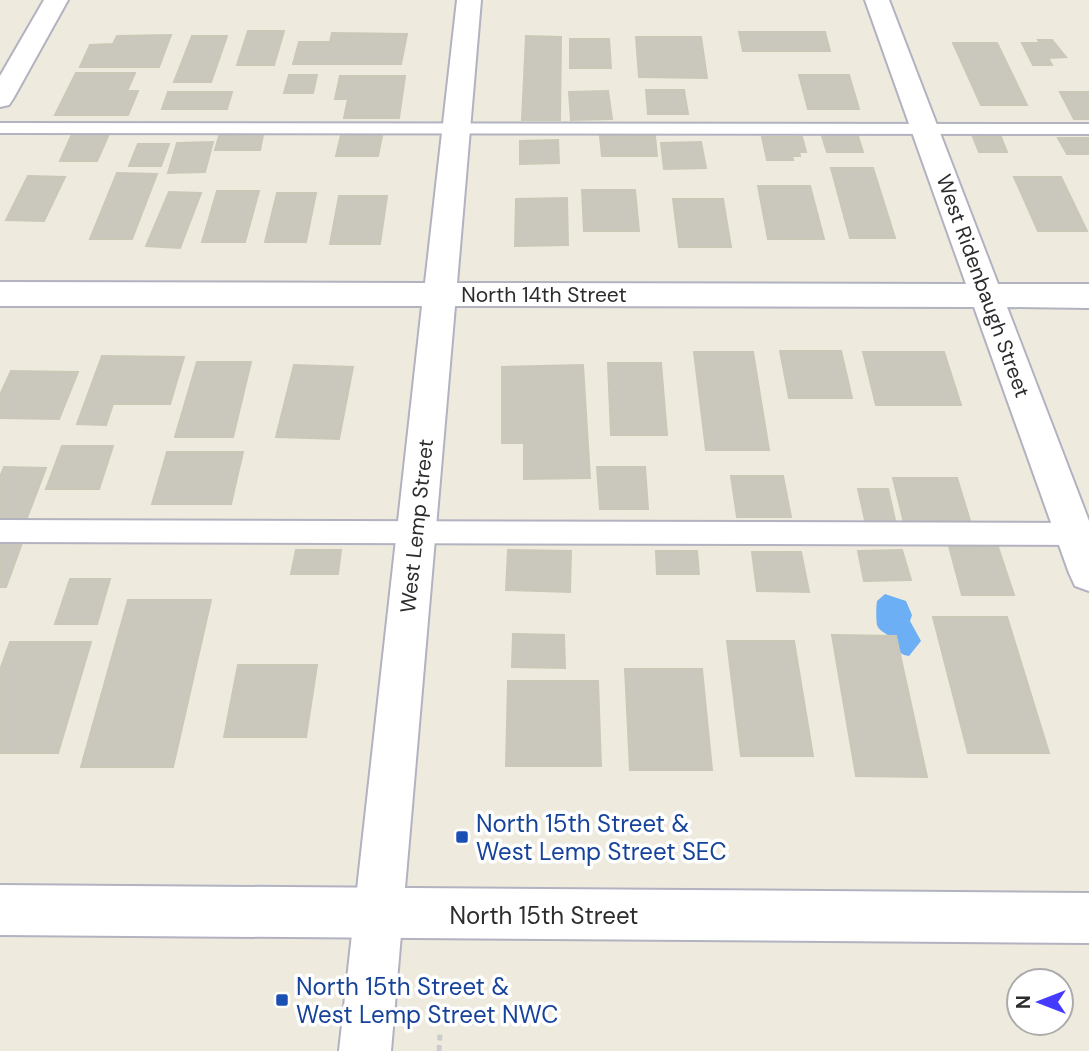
<svg xmlns="http://www.w3.org/2000/svg" width="1089" height="1051" viewBox="0 0 1089 1051" font-family="'DM Sans',sans-serif">
  <style>
    .water { fill: #6daff4 }
    .building { fill: #cac7bd; stroke: #cac8b7; stroke-width: 2 }
    .lines { fill: none; stroke-linecap: round; stroke-linejoin: round }
    .service-casing { stroke: #b2b2c0; stroke-width: 4 }
    .minor-casing { stroke: #b2b2c0; stroke-width: 4 }
    .tertiary-casing { stroke: #b2b2c0; stroke-width: 4 }
    .path { stroke: #ccc; stroke-width: 5; stroke-dasharray: 6 4.5; stroke-linecap: butt }
    .service { fill: #fff; fill-rule: evenodd }
    .minor { fill: #fff; fill-rule: evenodd }
    .tertiary { fill: #fff; fill-rule: evenodd }
    .transit-dot { fill: #1a4fb4; stroke: #fff; stroke-width: 2.5 }
    .labels { text-anchor: middle; dominant-baseline: central; stroke-width: 7; stroke-linejoin: round; paint-order: stroke }
    .street-label { font-size: 21px; fill: #2c2c2c; stroke: #fff }
    .near-transit-label { font-size: 24px; fill: #164399; stroke: #fff; text-anchor: start }
    .near-street-label { font-size: 24px; fill: #2c2c2c; stroke: #fff }
  </style>
  <rect width="100%" height="100%" fill="#eeebde"/>
  <path class="water" d="M 885,594 L 906,601 L 912,615 L 910,621 L 921,641 L 909,656 C 895,654 898,645 890,637 C 886,633 879,631 877,625 C 876,619 876,608 877,601 Z"/>
  <g class="building">
    <path d="M 248,31 L 284,31 L 274,65 L 237,65 Z"/>
    <path d="M 739,32 L 825,32 L 830,51 L 743,51 Z"/>
    <path d="M 332,33 L 407,34 L 401,64 L 293,64 L 299,42 L 330,42 Z"/>
    <path d="M 171,35 L 159,67 L 80,67 L 90,45 L 113,44 L 117,36 Z"/>
    <path d="M 192,36 L 227,36 L 211,82 L 174,82 Z"/>
    <path d="M 526,36 L 561,37 L 560,120 L 522,120 Z"/>
    <path d="M 636,37 L 701,37 L 707,78 L 639,77 Z"/>
    <path d="M 570,39 L 609,39 L 611,68 L 570,68 Z"/>
    <path d="M 1038,40 L 1052,40 L 1066,57 L 1048,58 L 1052,65 L 1033,65 L 1022,43 L 1040,43 Z"/>
    <path d="M 953,43 L 997,43 L 1027,105 L 981,105 Z"/>
    <path d="M 76,73 L 135,73 L 127,91 L 138,91 L 128,115 L 55,115 Z"/>
    <path d="M 289,75 L 317,75 L 313,93 L 284,93 Z"/>
    <path d="M 799,75 L 849,75 L 859,109 L 808,109 Z"/>
    <path d="M 340,76 L 405,76 L 399,118 L 344,118 L 348,99 L 335,99 Z"/>
    <path d="M 646,90 L 684,90 L 688,114 L 648,114 Z"/>
    <path d="M 608,91 L 612,119 L 571,120 L 569,92 Z"/>
    <path d="M 168,92 L 232,92 L 227,109 L 162,109 Z"/>
    <path d="M 1060,92 L 1089,92 L 1089,119 L 1074,119 Z"/>
    <path d="M 820,130 L 856,130 L 863,152 L 827,152 Z"/>
    <path d="M 72,134 L 109,134 L 97,161 L 60,161 Z"/>
    <path d="M 263,135 L 260,150 L 215,150 L 219,136 Z"/>
    <path d="M 341,135 L 382,136 L 378,156 L 336,156 Z"/>
    <path d="M 600,136 L 655,136 L 657,156 L 602,156 Z"/>
    <path d="M 762,137 L 802,137 L 806,152 L 799,152 L 800,156 L 792,156 L 793,160 L 767,160 Z"/>
    <path d="M 973,137 L 1001,137 L 1007,152 L 979,152 Z"/>
    <path d="M 1058,138 L 1089,138 L 1089,154 L 1067,154 Z"/>
    <path d="M 558,140 L 559,163 L 520,164 L 520,141 Z"/>
    <path d="M 213,142 L 205,172 L 168,173 L 177,143 Z"/>
    <path d="M 701,142 L 706,168 L 664,169 L 661,143 Z"/>
    <path d="M 138,144 L 169,144 L 161,166 L 129,166 Z"/>
    <path d="M 831,168 L 873,168 L 895,238 L 850,238 Z"/>
    <path d="M 117,173 L 157,174 L 132,239 L 90,239 Z"/>
    <path d="M 28,176 L 65,177 L 44,221 L 6,220 Z"/>
    <path d="M 1014,177 L 1061,177 L 1087,231 L 1038,231 Z"/>
    <path d="M 758,186 L 810,186 L 824,239 L 768,239 Z"/>
    <path d="M 582,190 L 635,190 L 639,231 L 584,231 Z"/>
    <path d="M 217,191 L 259,191 L 245,242 L 202,242 Z"/>
    <path d="M 169,192 L 201,193 L 180,248 L 146,246 Z"/>
    <path d="M 277,193 L 316,193 L 306,242 L 265,242 Z"/>
    <path d="M 339,196 L 387,196 L 380,244 L 330,244 Z"/>
    <path d="M 567,198 L 568,245 L 515,246 L 516,199 Z"/>
    <path d="M 673,199 L 723,199 L 731,247 L 679,247 Z"/>
    <path d="M 780,351 L 841,351 L 852,398 L 789,398 Z"/>
    <path d="M 694,352 L 753,352 L 769,450 L 706,450 Z"/>
    <path d="M 863,352 L 944,352 L 961,405 L 876,405 Z"/>
    <path d="M 102,356 L 184,357 L 170,404 L 113,404 L 106,425 L 77,424 Z"/>
    <path d="M 197,362 L 251,362 L 233,437 L 175,437 Z"/>
    <path d="M 608,363 L 661,363 L 667,435 L 611,435 Z"/>
    <path d="M 294,365 L 353,367 L 339,439 L 276,437 Z"/>
    <path d="M 583,365 L 590,478 L 524,479 L 524,443 L 502,443 L 502,367 Z"/>
    <path d="M 11,371 L 78,372 L 59,419 L 0,418 L 0,395 Z"/>
    <path d="M 62,446 L 113,446 L 99,489 L 46,489 Z"/>
    <path d="M 167,452 L 243,452 L 231,504 L 152,504 Z"/>
    <path d="M 4,467 L 46,468 L 25,523 L 0,523 L 0,477 Z"/>
    <path d="M 597,467 L 645,467 L 648,509 L 600,509 Z"/>
    <path d="M 731,476 L 783,476 L 791,517 L 737,517 Z"/>
    <path d="M 893,478 L 957,478 L 972,527 L 905,527 Z"/>
    <path d="M 858,489 L 888,489 L 897,529 L 867,529 Z"/>
    <path d="M 0,543 L 22,543 L 6,587 L 0,587 Z"/>
    <path d="M 949,546 L 998,547 L 1014,595 L 962,595 Z"/>
    <path d="M 296,550 L 341,550 L 338,574 L 291,574 Z"/>
    <path d="M 508,550 L 571,551 L 570,592 L 506,590 Z"/>
    <path d="M 902,550 L 911,580 L 864,581 L 858,551 Z"/>
    <path d="M 656,551 L 697,551 L 699,574 L 657,574 Z"/>
    <path d="M 752,552 L 801,552 L 809,592 L 757,591 Z"/>
    <path d="M 70,579 L 110,579 L 97,624 L 55,624 Z"/>
    <path d="M 128,600 L 211,600 L 173,767 L 81,767 Z"/>
    <path d="M 933,617 L 1007,617 L 1049,753 L 968,753 Z"/>
    <path d="M 513,634 L 564,635 L 565,668 L 512,667 Z"/>
    <path d="M 832,635 L 896,636 L 927,777 L 856,776 Z"/>
    <path d="M 727,641 L 794,641 L 813,756 L 741,756 Z"/>
    <path d="M 10,642 L 91,642 L 58,753 L 0,753 L 0,670 Z"/>
    <path d="M 238,665 L 317,665 L 306,737 L 224,737 Z"/>
    <path d="M 625,669 L 702,669 L 712,770 L 630,770 Z"/>
    <path d="M 508,681 L 598,681 L 601,766 L 506,766 Z"/>
  </g>
  <g class="lines">
    <g class="service-casing">
      <g id="service">
        <path d="M 0,123 L 1089,124 L 1089,134 L 0,133 Z"/>
        <path d="M 0,520 L 1089,523 L 1089,545 L 0,542 Z"/>
      </g>
    </g>
    <g class="minor-casing">
      <g id="minor">
        <path d="M 44,0 L 68,0 L 13,99 L 9,105 L 0,107 L 0,76 Z"/>
        <path d="M 457,0 L 481,0 L 457,283 L 966,284 L 865,0 L 889,0 L 998,284 L 1089,284 L 1089,308 L 1007,307 L 1089,521 L 1089,591 L 1075,586 L 1069,573 L 974,307 L 455,306 L 391,1051 L 339,1051 L 422,306 L 0,306 L 0,282 L 425,283 Z"/>
      </g>
    </g>
    <g class="tertiary-casing">
      <path id="tertiary" d="M 0,885 L 1089,893 L 1089,943 L 0,935 Z"/>
    </g>
    <path class="path" d="M 439,1051 L 440,1034"/>
    <use href="#service" class="service"/>
    <use href="#minor" class="minor"/>
    <use href="#tertiary" class="tertiary"/>
  </g>
  <g class="transit-dot">
    <rect x="455" y="830" width="14" height="14" rx="3.5"/>
    <rect x="275" y="993" width="14" height="14" rx="3.5"/>
  </g>
  <g class="labels">
    <g class="street-label">
      <text transform="translate(983 286) rotate(70)">West Ridenbaugh Street</text>
      <text x="544" y="295">North 14th Street</text>
      <text transform="translate(417 526) rotate(-84)">West Lemp Street</text>
    </g>
    <g class="near-transit-label">
      <text x="476" y="823">North 15th Street &amp;<tspan x="476" dy="28">West Lemp Street SEC</tspan></text>
      <text x="296" y="986">North 15th Street &amp;<tspan x="296" dy="28">West Lemp Street NWC</tspan></text>
    </g>
    <g class="near-street-label">
      <text x="544" y="915">North 15th Street</text>
    </g>
  </g>
  <g transform="translate(1040 1002) rotate(270)"><circle r="33" fill="#ffffff" stroke="#ababab" stroke-width="2"/>
  <path d="M0-5L12 26L0 18L-12 26Z" fill="#453aff"/>
  <text y="-10" font-size="19" font-weight="bold" text-anchor="middle" fill="#2c2c2c">N</text>
  </g>
</svg>
